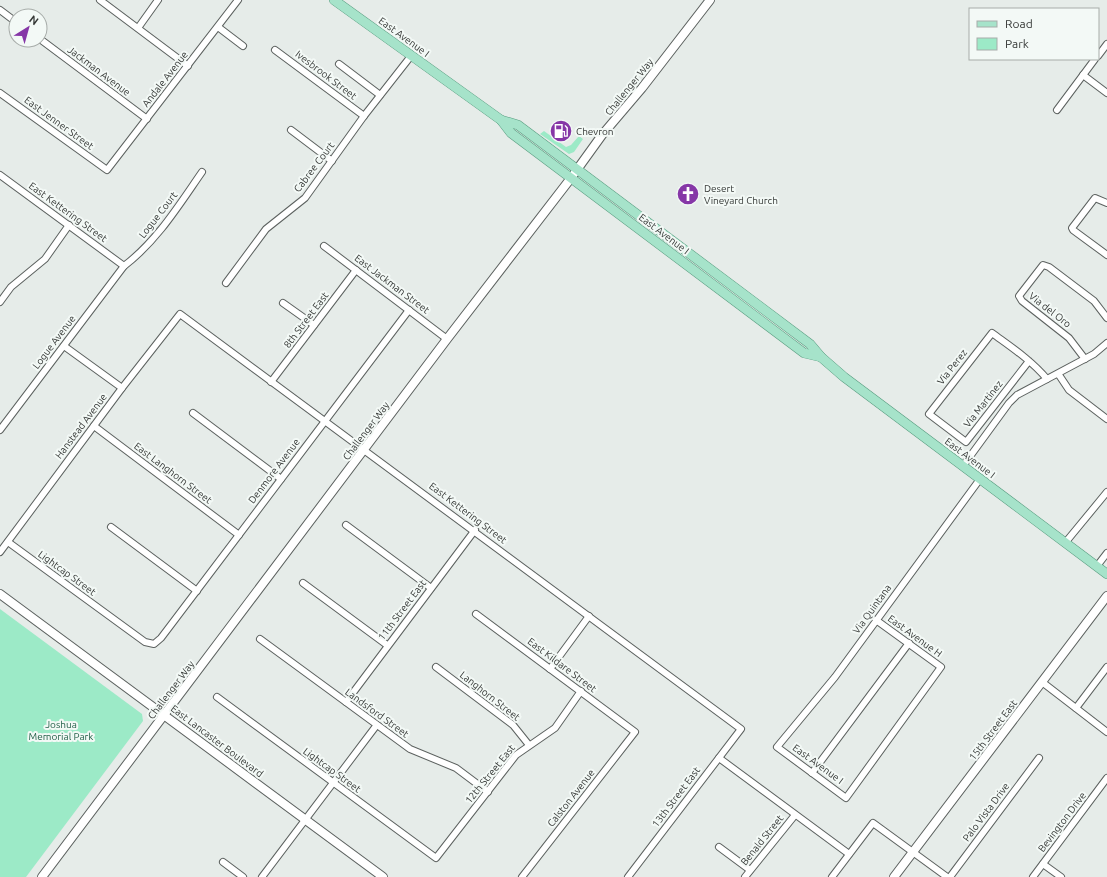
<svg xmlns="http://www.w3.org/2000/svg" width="1107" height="877" viewBox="0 0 1107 877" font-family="Ubuntu,sans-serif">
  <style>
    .green { fill: #9ceac7 }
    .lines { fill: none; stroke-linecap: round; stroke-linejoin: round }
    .street-casing { stroke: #5c615f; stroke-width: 8 }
    .secondary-casing { stroke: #5c615f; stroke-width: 10 }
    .primary-casing { stroke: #589b7f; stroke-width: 10 }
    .street { stroke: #fff; stroke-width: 6 }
    .secondary { stroke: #fff; stroke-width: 8 }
    .primary { stroke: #a6e3ca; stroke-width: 9 }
    .labels { text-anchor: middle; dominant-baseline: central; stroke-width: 4; stroke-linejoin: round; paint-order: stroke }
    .street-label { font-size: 10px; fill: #353836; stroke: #f3f9f6 }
    .poi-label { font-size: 10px; fill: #353836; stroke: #f3f9f6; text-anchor: start }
    .park-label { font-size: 10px; fill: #215f47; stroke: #f3f9f6 }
  </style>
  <rect width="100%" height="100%" fill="#e6ece9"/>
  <g class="green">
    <path d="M 544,131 L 566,147 L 571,145 L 579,136 L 583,139 L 574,152 L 569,154 L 540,134 Z"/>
    <path d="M 0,609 L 142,714 L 143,721 L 26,877 L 0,877 Z"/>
  </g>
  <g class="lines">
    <g class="street-casing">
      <g id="street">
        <path d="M 100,0 L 188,66"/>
        <path d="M 0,10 L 16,22"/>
        <path d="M 218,27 L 243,46"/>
        <path d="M 138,28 L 158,0"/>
        <path d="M 40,39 L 147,119"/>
        <path d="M 275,50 L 364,116"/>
        <path d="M 1098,56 L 1107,44"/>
        <path d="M 339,64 L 380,95"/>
        <path d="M 1083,75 L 1107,93"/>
        <path d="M 0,93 L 107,170 L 238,0"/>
        <path d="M 1057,110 L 1095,59"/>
        <path d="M 291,130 L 332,161"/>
        <path d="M 0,175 L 124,266"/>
        <path d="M 1107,203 L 1095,198 L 1072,228 L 1073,230 L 1107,255"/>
        <path d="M 324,246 L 447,339"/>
        <path d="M 226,283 L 266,229 L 305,198 L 364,116 L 411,56"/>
        <path d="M 0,302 L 11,287 L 45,259 L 69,225"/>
        <path d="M 283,303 L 314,325"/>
        <path d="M 64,346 L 122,388"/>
        <path d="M 1085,359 L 1069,338 L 1022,301 L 1019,296 L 1043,265 L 1049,267 L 1094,301 L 1107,318"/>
        <path d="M 1029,361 L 966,442 L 929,414 L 992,333 C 1011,347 1031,360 1047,379"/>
        <path d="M 1059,375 L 1069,390 L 1107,419"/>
        <path d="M 271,382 L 356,270"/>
        <path d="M 193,413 L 281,479"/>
        <path d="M 94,426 L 239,535"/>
        <path d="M 0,430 L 124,266 C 157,241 179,205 202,172"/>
        <path d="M 963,466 L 1009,403 L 1017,395 L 1094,354 L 1107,343"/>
        <path d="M 346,525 L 431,588"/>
        <path d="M 111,527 L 197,591"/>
        <path d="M 8,542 L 145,642 L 154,644 L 161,638 L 409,310"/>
        <path d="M 1065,543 L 1107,492"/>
        <path d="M 0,552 L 122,388 L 180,314 L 741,729 L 628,877"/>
        <path d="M 1097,566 L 1107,553"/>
        <path d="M 303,583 L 387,645"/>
        <path d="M 476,614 L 635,732 L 522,877"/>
        <path d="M 876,620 L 941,667 L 846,798 L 777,747 L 835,677 L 980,479"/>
        <path d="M 260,639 L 410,749 L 456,768 L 488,792"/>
        <path d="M 436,667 L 513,725 L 529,745"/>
        <path d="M 550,669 L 589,616"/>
        <path d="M 1042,682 L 1107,732"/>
        <path d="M 217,697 L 436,858 L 516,755 L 555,728 L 581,691"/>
        <path d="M 346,702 L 475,530"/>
        <path d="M 1076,708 L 1107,667"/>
        <path d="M 719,758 L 849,854"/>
        <path d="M 812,773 L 909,643"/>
        <path d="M 719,847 L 750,870"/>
        <path d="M 223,862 L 243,877"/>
        <path d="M 1043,864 L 1061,877"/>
        <path d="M 262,877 L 376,726"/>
        <path d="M 745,877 L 795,815"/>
        <path d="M 832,877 L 873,823 L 947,877"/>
        <path d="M 950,877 L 1039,758"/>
        <path d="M 1033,877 L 1107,778"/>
      </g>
    </g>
    <g class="secondary-casing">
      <g id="secondary">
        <path d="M 0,594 L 383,877"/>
        <path d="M 42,877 L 447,339 L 571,178 L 602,135 L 642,88 L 710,0"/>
        <path d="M 894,877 L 1107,596"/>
      </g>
    </g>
    <g class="primary-casing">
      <g id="primary">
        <path d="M 334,0 L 501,120 L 511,133 L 804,353 L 821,357"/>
        <path d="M 501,120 L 518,125 L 810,344 L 821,357 L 844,377 L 1107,574"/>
      </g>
    </g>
    <use href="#street" class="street"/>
    <use href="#secondary" class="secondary"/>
    <use href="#primary" class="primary"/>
  </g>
  <defs>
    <g id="fuel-disc" transform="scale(1.15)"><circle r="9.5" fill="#8637a7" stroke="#f3f9f6"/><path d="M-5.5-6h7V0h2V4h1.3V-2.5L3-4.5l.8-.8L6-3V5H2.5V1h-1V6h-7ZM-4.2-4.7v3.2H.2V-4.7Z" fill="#fff"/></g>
    <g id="church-disc" transform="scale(1.15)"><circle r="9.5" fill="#8637a7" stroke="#f3f9f6"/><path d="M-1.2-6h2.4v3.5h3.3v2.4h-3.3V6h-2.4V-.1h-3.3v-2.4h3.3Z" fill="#fff"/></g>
  </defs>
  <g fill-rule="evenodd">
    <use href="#fuel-disc" x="561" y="131"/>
    <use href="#church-disc" x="688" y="194"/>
  </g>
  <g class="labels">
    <g class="street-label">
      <text transform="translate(404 37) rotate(36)">East Avenue I</text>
      <text transform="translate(99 71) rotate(37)">Jackman Avenue</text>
      <text transform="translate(326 75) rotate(37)">Ivesbrook Street</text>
      <text transform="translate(165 79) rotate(-52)">Andale Avenue</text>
      <text transform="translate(629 87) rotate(-51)">Challenger Way</text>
      <text transform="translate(59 123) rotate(36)">East Jenner Street</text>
      <text transform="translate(314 167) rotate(-53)">Cabree Court</text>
      <text transform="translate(68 212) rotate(36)">East Kettering Street</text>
      <text transform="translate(158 215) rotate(-52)">Logue Court</text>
      <text transform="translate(664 234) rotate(37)">East Avenue I</text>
      <text transform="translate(392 284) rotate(37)">East Jackman Street</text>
      <text transform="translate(1050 310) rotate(38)">Via del Oro</text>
      <text transform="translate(306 320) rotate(-53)">8th Street East</text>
      <text transform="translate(54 342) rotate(-53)">Logue Avenue</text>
      <text transform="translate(952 367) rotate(-52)">Via Perez</text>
      <text transform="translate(983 404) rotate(-52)">Via Martinez</text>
      <text transform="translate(81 426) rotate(-53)">Hanstead Avenue</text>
      <text transform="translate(366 431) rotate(-53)">Challenger Way</text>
      <text transform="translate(970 458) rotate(37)">East Avenue I</text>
      <text transform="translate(274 471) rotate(-53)">Denmore Avenue</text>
      <text transform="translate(173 473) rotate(37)">East Langhorn Street</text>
      <text transform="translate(468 513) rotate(37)">East Kettering Street</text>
      <text transform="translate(67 573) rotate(36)">Lightcap Street</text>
      <text transform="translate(872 609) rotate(-54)">Via Quintana</text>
      <text transform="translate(402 610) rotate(-53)">11th Street East</text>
      <text transform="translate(915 636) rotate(36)">East Avenue H</text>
      <text transform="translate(562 665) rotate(37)">East Kildare Street</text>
      <text transform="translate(171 690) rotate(-53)">Challenger Way</text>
      <text transform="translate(490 696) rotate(38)">Langhorn Street</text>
      <text transform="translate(377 713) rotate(36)">Landsford Street</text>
      <text transform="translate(993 730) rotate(-53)">15th Street East</text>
      <text transform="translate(217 741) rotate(37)">East Lancaster Boulevard</text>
      <text transform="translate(818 764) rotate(36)">East Avenue I</text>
      <text transform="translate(332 770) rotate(36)">Lightcap Street</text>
      <text transform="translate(490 774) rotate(-51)">12th Street East</text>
      <text transform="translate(676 797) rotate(-53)">13th Street East</text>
      <text transform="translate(571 798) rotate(-52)">Calston Avenue</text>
      <text transform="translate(986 812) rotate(-53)">Palo Vista Drive</text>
      <text transform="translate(1062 822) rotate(-53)">Bevington Drive</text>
      <text transform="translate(762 840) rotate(-51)">Benald Street</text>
    </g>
    <g class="poi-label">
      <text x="576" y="131">Chevron</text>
      <text x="704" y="188">Desert<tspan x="704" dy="12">Vineyard Church</tspan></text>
    </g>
    <g class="park-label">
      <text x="61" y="724">Joshua<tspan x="61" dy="12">Memorial Park</tspan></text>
    </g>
  </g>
  <rect x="969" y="8" width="130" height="52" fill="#f3f9f6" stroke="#a7aca9"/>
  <rect x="977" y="21" width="20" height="6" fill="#a6e3ca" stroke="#a7aca9"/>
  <text x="1005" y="28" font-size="12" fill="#353836">Road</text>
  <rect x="977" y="38" width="20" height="12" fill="#9ceac7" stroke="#a7aca9"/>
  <text x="1005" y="48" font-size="12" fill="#353836">Park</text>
  <g transform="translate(28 28) rotate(37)"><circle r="19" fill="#f3f9f6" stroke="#a7aca9"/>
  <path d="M0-3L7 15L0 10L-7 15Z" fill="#8637a7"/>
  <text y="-6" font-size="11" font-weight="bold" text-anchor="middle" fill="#353836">N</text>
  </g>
</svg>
